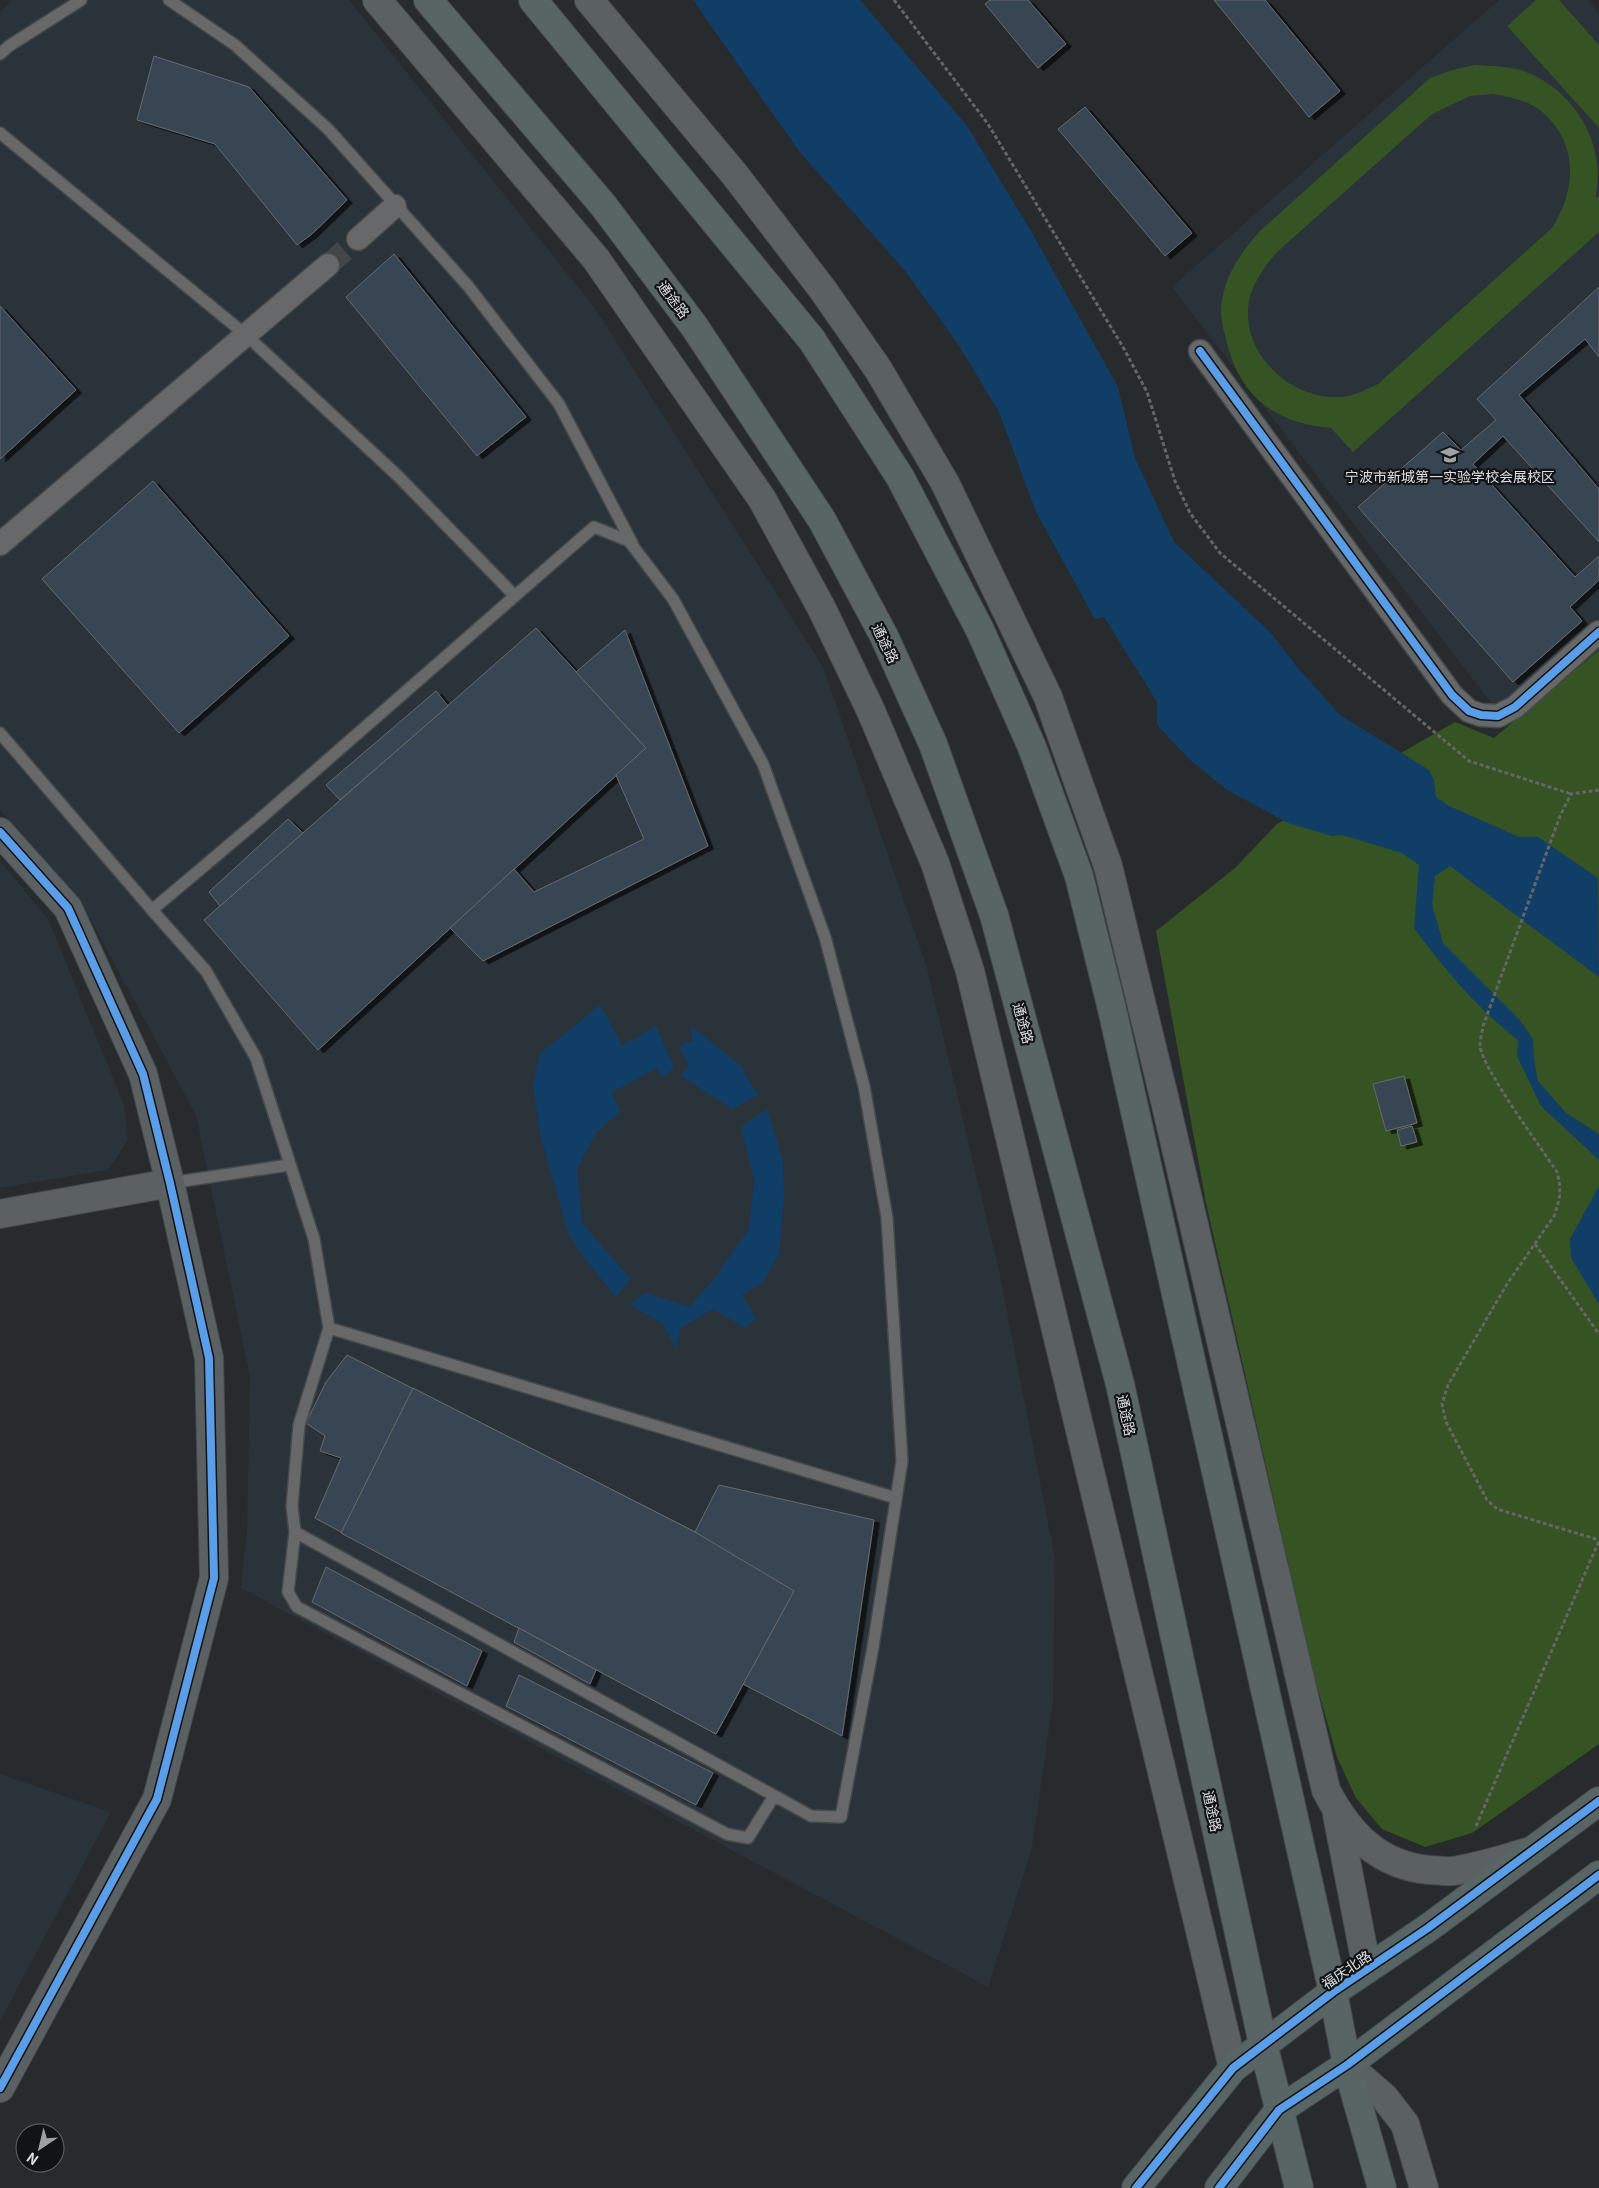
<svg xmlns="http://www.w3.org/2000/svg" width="1599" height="2188" viewBox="0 0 1599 2188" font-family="Georgia,'Noto Sans SC',serif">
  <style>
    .built { fill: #2a323a }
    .green { fill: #355323; fill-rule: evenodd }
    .water { fill: #113e67 }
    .building { fill: #374552; stroke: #686b6c; filter: url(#shadow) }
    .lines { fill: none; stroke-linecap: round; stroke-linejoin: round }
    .street-tunnel { stroke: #434648; stroke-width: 22; stroke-dasharray: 22 11; stroke-linecap: butt }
    .lane-casing { stroke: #46494a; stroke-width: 14 }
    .street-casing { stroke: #46494a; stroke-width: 25 }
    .secondary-casing { stroke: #46494a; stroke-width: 30 }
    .primary-casing { stroke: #46494a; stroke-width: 30 }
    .path { stroke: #646668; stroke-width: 3; stroke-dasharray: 4 2.5; stroke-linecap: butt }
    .lane { stroke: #66686a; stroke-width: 11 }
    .street { stroke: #66686a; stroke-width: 22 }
    .secondary { stroke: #5b6163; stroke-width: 28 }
    .primary { stroke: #596465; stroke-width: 28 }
    .cycleway-casing { stroke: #111315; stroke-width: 11 }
    .cycleway { stroke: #5a9eea; stroke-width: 8 }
    .labels { text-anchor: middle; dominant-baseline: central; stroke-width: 4.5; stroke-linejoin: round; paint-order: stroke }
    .street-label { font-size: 14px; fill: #dde0e3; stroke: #111315 }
    .poi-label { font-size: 14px; fill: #dde0e3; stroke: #111315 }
  </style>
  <defs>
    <filter id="shadow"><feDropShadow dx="5.5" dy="3" stdDeviation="0" flood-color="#0009"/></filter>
  </defs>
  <rect width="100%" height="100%" fill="#282b2d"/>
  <g class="built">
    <path d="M 13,0 L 349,0 L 594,307 L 823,667 L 927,968 L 1000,1275 L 1055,1559 L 1053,1700 L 1032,1848 L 988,1987 L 241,1588 L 247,1531 L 250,1377 L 196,1115 L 80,900 L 0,810 L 0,12 Z"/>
    <path d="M 1499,0 L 1588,0 L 1599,14 L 1599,623 L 1498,712 L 1172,287 Z"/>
    <path d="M 0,861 L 48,919 L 124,1105 L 128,1140 L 108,1170 L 0,1188 Z"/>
    <path d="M 0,1774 L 111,1812 L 0,2021 Z"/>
  </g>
  <g class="green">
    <path d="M 1536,0 L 1559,0 L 1599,45 L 1599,128 L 1507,26 Z"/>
    <path d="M 1475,65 C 1489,66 1504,66 1517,69 C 1559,80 1592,120 1597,163 C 1599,174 1597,187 1596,198 L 1599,196 L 1599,232 L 1353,452 L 1331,428 C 1274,423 1239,396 1226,339 C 1223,329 1220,316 1221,305 C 1225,276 1240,253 1260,231 L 1430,78 L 1452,70 ZM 1493,94 C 1509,97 1527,100 1540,110 C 1579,143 1577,188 1552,228 L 1378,384 C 1366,389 1353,397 1339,397 C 1292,399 1245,357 1248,309 C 1249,288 1264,267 1277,252 L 1431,115 L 1470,96 Z"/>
    <path d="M 1599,650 L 1599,1744 L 1472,1833 L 1425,1847 L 1382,1829 L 1356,1798 L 1337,1757 L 1313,1672 L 1206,1203 L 1156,931 L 1235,868 L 1277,824 L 1455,722 L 1494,738 Z"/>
  </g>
  <g class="water">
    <path d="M 693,0 L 860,0 L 967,126 L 1031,231 L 1118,387 L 1135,458 L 1174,542 L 1270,632 L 1297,667 L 1340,715 L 1429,770 L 1434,780 L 1436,797 L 1447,805 L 1519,837 L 1538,837 L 1598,878 L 1599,977 L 1450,866 L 1435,876 L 1432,904 L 1443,943 L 1519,1019 L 1533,1039 L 1534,1060 L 1538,1081 L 1566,1113 L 1599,1134 L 1599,1160 L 1541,1106 L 1517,1056 L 1518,1040 C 1476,1007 1445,970 1414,928 L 1419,865 L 1402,853 L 1342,835 L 1332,836 L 1288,823 L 1227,790 L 1189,759 L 1157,725 L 1157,702 L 1104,617 L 1095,619 L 1036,512 L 999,412 L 958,344 L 906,272 L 799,151 Z"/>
    <path d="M 600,1004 L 622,1046 L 656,1026 L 674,1068 L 662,1078 L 657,1068 L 611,1093 L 621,1111 L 596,1133 L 577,1169 L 582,1223 L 631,1279 L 616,1297 L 582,1255 L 568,1232 L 540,1133 L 533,1084 L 540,1053 L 575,1026 Z"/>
    <path d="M 691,1026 L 740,1065 L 758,1095 L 732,1109 L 680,1075 L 689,1066 L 679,1046 L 692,1041 Z"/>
    <path d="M 767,1109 L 783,1160 L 784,1198 L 779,1255 L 763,1282 L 742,1295 L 756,1319 L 745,1328 L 713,1309 L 680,1328 L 676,1348 L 662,1323 L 630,1305 L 645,1293 L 689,1307 L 714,1279 L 749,1229 L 754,1180 L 741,1127 Z"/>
    <path d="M 1599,1186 L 1599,1304 L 1571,1258 L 1570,1239 Z"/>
  </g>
  <g class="building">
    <path d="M 990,0 L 1028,0 L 1066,44 L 1038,68 L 985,4 Z"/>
    <path d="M 1214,0 L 1265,0 L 1340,91 L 1309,117 Z"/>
    <path d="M 154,56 L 249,87 L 347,200 L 312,234 L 297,245 L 215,144 L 137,120 Z"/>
    <path d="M 1085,107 L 1192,233 L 1165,256 L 1058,129 Z"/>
    <path d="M 394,254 L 526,417 L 477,456 L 346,297 Z"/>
    <path d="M 1599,287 L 1599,357 L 1585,339 L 1519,395 L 1599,489 L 1599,542 L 1503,436 L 1473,464 L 1575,577 L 1599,556 L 1599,580 L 1570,607 L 1582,621 L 1513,682 L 1358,507 L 1443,432 L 1461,450 L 1496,420 L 1477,399 Z"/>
    <path d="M 0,306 L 76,390 L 0,459 Z"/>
    <path d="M 153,481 L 289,636 L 179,733 L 42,579 Z"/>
    <path d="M 536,628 L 646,748 L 318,1050 L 204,920 Z"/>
    <path d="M 625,630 L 708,846 L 483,961 L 450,928 L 514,869 L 534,892 L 644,839 L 616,775 L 646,748 L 576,672 Z"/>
    <path d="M 436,691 L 448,706 L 340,800 L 326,785 Z"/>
    <path d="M 288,819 L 303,833 L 220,906 L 209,892 Z"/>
    <path d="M 1404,1076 L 1417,1123 L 1386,1131 L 1373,1084 Z"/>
    <path d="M 1412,1126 L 1417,1142 L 1401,1146 L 1397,1130 Z"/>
    <path d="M 347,1355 L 695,1532 L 719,1485 L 874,1520 L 842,1736 L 743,1684 L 716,1734 L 315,1518 L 341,1458 L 320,1451 L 325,1436 L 306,1423 L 326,1382 Z"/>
    <path d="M 413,1388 L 695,1532 L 794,1591 L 716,1734 L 341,1533 Z"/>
    <path d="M 326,1567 L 482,1651 L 467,1686 L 312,1602 Z"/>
    <path d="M 519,1628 L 596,1670 L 590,1684 L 514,1642 Z"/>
    <path d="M 519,1675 L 713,1773 L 696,1805 L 506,1706 Z"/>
  </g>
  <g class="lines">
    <path class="street-tunnel" d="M 328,265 L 358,239"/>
    <g class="lane-casing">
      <g id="lane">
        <path d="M 169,0 L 235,45 L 328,129 L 468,286 L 559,404 L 632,543"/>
        <path d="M 0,54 L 9,46 L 81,0"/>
        <path d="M 0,133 L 246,335 L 398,476 L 515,596"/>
        <path d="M 0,733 L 152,910"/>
        <path d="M 170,1183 L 289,1165"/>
        <path d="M 329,1328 L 896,1498"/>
        <path d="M 295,1532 L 811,1816 L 841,1817 L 873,1647 L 902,1461 L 887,1218 L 864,1086 L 825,937 L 763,764 L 673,599 L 629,541 L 594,527 L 261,818 L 152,910 L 206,971 L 256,1058 L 314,1239 L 329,1328 L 299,1425 L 292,1506 L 295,1532 L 288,1592 L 297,1607 L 727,1834 L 748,1838 L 774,1796"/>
      </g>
    </g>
    <g class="street-casing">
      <g id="street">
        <path d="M 358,239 L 395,206"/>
        <path d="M 1200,351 L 1452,695 L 1469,711 L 1481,715 L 1498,716 L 1515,707 L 1599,632"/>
        <path d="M 0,544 L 328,265"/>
      </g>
    </g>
    <g class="secondary-casing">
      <g id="secondary">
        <path d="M 377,0 L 596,259 L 762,499 L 821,607 L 871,711 L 935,863 L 970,971 L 1233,2068"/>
        <path d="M 589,0 L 735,175 L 823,290 L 878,369 L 945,483 L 1048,697 L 1108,866 L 1165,1101 L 1326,1790 C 1348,1833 1379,1866 1430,1870 C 1438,1870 1446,1872 1453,1871 C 1480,1867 1506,1858 1532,1851"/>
        <path d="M 0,832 L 68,908 L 143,1074 L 170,1183 L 209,1358 L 214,1578 L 157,1799 L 0,2088"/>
        <path d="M 0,1214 L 170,1183"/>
        <path d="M 1337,1814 L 1367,1969"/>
        <path d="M 1347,2065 L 1384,2097 L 1405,2124 L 1424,2188"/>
      </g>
    </g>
    <g class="primary-casing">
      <g id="primary">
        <path d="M 428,0 L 603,205 L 694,326 L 822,520 L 884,636 L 933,744 L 994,915 L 1120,1384 L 1263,2044 L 1299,2188"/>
        <path d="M 533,0 L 812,340 L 900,477 L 980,630 L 1032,747 L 1079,876 L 1112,1009 L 1333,1992 L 1347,2065 L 1382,2188"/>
        <path d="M 1136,2188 L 1233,2068 L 1333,1992 L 1428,1928 L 1599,1801"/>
        <path d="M 1219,2188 L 1279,2110 L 1347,2065 L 1599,1875"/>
      </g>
    </g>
    <g class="path">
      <path d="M 894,0 L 988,124 L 1123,347 L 1147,392 L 1175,481 L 1190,513 L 1220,553 L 1469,761 L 1571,794"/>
      <path d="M 1599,790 L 1571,794 L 1560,816 L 1483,1026 C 1482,1032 1480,1040 1480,1046 C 1482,1068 1542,1149 1557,1172 C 1562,1190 1560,1199 1554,1216 L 1507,1284 L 1448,1385 L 1442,1404 L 1446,1422 L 1487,1500 L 1497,1509 L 1599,1540"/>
      <path d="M 1535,1244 L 1599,1334"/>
      <path d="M 1476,1826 L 1599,1541"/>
    </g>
    <use href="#lane" class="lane"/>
    <use href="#street" class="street"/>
    <use href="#secondary" class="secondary"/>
    <use href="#primary" class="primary"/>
    <g class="cycleway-casing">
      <g id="cycleway">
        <path d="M 1200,351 L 1452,695 L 1469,711 L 1481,715 L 1498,716 L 1515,707 L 1599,632"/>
        <path d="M 0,832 L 68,908 L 143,1074 L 170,1183 L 209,1358 L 214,1578 L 157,1799 L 0,2088"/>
        <path d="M 1136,2188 L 1233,2068 L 1333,1992 L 1428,1928 L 1599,1801"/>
        <path d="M 1219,2188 L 1279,2110 L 1347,2065 L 1599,1875"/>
      </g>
    </g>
    <use href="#cycleway" class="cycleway"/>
  </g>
  <defs>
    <g id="school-bare" transform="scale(1.5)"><path d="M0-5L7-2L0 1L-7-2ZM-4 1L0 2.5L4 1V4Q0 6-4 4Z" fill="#9ea1a3" stroke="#111315" stroke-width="2.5" paint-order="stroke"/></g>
  </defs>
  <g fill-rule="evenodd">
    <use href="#school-bare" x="1450" y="455"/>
  </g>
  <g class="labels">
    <g class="street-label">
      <text transform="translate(674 299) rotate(53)">通途路</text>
      <text transform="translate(886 643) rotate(64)">通途路</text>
      <text transform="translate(1024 1023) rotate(75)">通途路</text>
      <text transform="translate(1127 1415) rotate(78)">通途路</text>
      <text transform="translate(1213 1811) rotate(78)">通途路</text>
      <text transform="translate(1346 1969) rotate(-34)">福庆北路</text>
    </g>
    <g class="poi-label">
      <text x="1450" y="476">宁波市新城第一实验学校会展校区</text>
    </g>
  </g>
  <g transform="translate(40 2148) rotate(215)"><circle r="24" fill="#111315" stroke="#636567"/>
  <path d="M0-4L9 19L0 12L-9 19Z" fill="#9ea1a3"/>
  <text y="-8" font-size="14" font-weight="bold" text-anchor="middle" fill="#dde0e3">N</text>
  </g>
</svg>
